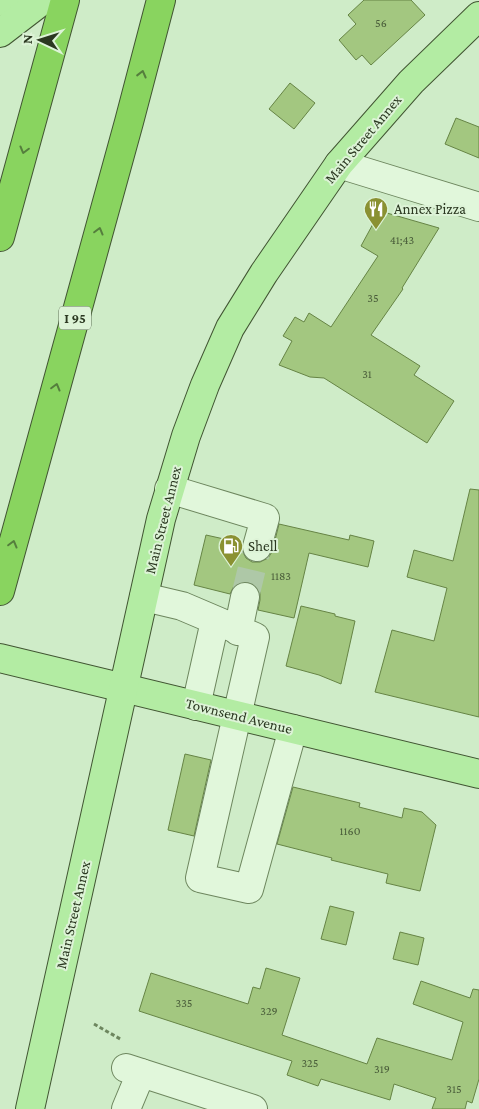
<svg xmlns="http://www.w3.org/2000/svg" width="479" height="1109" font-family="'Crimson Pro',serif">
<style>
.building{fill:#a3c780;stroke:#668445}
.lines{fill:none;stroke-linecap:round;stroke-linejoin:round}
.minor-tunnel{stroke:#aec8a7;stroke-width:28;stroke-dasharray:28 14;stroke-linecap:butt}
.minor-casing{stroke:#6d865e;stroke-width:30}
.major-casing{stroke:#415532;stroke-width:30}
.highway-casing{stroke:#415532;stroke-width:30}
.path{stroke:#6d865e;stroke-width:3;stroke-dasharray:4 2.5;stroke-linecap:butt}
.minor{stroke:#e1f7db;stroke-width:28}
.major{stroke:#b3eca3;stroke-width:28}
.highway{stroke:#89d45f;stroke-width:28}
.oneway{stroke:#557e3d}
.labels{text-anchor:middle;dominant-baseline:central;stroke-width:4;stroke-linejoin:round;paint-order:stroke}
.number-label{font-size:12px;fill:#495c39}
.shield{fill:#ddf3d7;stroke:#607058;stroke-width:1}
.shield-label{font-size:14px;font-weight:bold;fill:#2b3821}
.street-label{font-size:15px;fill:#2b3821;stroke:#ddf3d7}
.poi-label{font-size:15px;fill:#2b3821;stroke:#ddf3d7;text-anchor:start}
</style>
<rect width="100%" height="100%" fill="#cfecc8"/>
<g class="building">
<polygon points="364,0 411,0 425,15 371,65 362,55 356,60 339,40 356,24 348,15"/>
<polygon points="290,83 315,103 294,129 269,109"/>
<polygon points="456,118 479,127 479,158 445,144"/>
<polygon points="380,211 439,228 402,288 403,289 371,335 420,366 414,375 454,401 427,443 324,378 310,377 279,365 292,341 283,336 295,317 304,322 309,313 331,327 378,256 361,246"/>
<polygon points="470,489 479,490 479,717 375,692 392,630 434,641 447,588 407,577 414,550 453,561"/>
<polygon points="279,524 349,540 350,535 374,541 368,567 309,553 294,618 258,610 260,600 260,592 256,586 249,582 240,582 234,586 230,594 194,585 206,535 242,543 242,550 246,558 252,562 260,562 268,558 272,552"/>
<polygon points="301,606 335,614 335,616 355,621 341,684 319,675 286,666"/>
<polygon points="185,754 211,760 194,836 168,830"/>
<polygon points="293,787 360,803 359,807 402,818 404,808 422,812 436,825 420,891 386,883 388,874 331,860 332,858 277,844"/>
<polygon points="330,906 354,912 346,945 321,939"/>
<polygon points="400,932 424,938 418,965 393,959"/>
<polygon points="266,968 300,978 282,1035 367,1064 377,1038 452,1060 463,1022 413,1004 421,981 470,998 473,989 479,990 479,1079 472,1103 467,1101 465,1109 432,1109 436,1098 394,1084 390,1100 321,1079 318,1086 287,1075 292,1061 139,1011 151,973 248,1004 253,987 260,989"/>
</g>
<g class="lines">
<polyline class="minor-tunnel" points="245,597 257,547"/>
<g class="minor-casing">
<g id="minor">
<polyline points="339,164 479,207"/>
<polyline points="169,489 265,518 257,547"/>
<polyline points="144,597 182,606 255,637 200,878 249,889 293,729"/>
<polyline points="238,631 245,597"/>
<polyline points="196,706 215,621"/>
<polyline points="126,1068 253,1109"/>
<polyline points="126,1109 141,1073"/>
</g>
</g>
<g class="major-casing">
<g id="major">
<polyline points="0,1 18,0"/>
<polyline points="0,33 43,0"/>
<polyline points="0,658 479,774"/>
<polyline points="30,1109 161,519 186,436 205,385 230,328 264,273 339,164 411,82 479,16"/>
</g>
</g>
<g class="highway-casing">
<g id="highway">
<polyline points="0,237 65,0"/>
<polyline points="0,591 129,122 161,0"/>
</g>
</g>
<polyline class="path" points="94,1024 122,1040"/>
<use href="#minor" class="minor"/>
<use href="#major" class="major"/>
<use href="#highway" class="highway"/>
</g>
<defs><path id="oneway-chevron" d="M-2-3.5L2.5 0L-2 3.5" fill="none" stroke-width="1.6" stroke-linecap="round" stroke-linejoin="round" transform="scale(1.25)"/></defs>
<g class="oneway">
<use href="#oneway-chevron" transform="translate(142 74) rotate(-76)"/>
<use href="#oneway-chevron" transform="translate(24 150) rotate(105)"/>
<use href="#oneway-chevron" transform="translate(99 231) rotate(-75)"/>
<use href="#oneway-chevron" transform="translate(56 387) rotate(-75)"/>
<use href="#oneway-chevron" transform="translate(13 544) rotate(-75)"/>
</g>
<defs>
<g id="restaurant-pin" transform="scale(1.25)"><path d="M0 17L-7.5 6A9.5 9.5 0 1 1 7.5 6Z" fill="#8a9132" stroke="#ddf3d7"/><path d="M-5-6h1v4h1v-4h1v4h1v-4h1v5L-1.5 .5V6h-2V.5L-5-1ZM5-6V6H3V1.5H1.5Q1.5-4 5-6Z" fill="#fff"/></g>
<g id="fuel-pin" transform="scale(1.25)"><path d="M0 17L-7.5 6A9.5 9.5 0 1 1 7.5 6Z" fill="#8a9132" stroke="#ddf3d7"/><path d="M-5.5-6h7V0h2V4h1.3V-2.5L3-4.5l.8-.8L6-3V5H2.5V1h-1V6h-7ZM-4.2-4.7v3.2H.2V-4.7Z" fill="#fff"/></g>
</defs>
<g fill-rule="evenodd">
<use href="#restaurant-pin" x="376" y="209"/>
<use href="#fuel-pin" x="231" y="546"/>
</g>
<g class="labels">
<g class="number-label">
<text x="381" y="23">56</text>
<text x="402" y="240">41;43</text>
<text x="373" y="298">35</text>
<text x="367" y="374">31</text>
<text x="281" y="576">1183</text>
<text x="350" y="831">1160</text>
<text x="184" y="1003">335</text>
<text x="269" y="1011">329</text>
<text x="310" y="1063">325</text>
<text x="382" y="1069">319</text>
<text x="454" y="1089">315</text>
</g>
<rect class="shield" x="59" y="306.5" width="32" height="23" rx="4"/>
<g class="shield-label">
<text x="75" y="318">I 95</text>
</g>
<g class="street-label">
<text transform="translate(363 139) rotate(-50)">Main Street Annex</text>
<text transform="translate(163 520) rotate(-76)">Main Street Annex</text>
<text transform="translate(239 716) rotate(14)">Townsend Avenue</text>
<text transform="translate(73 915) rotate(-77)">Main Street Annex</text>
</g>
<g class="poi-label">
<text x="394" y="209">Annex Pizza</text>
<text x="248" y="546">Shell</text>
</g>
</g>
<g transform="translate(40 40) rotate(274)" stroke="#ddf3d7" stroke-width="4" paint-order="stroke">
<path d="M0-4L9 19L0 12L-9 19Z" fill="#2b3821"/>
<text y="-8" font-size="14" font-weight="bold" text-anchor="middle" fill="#2b3821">N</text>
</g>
</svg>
